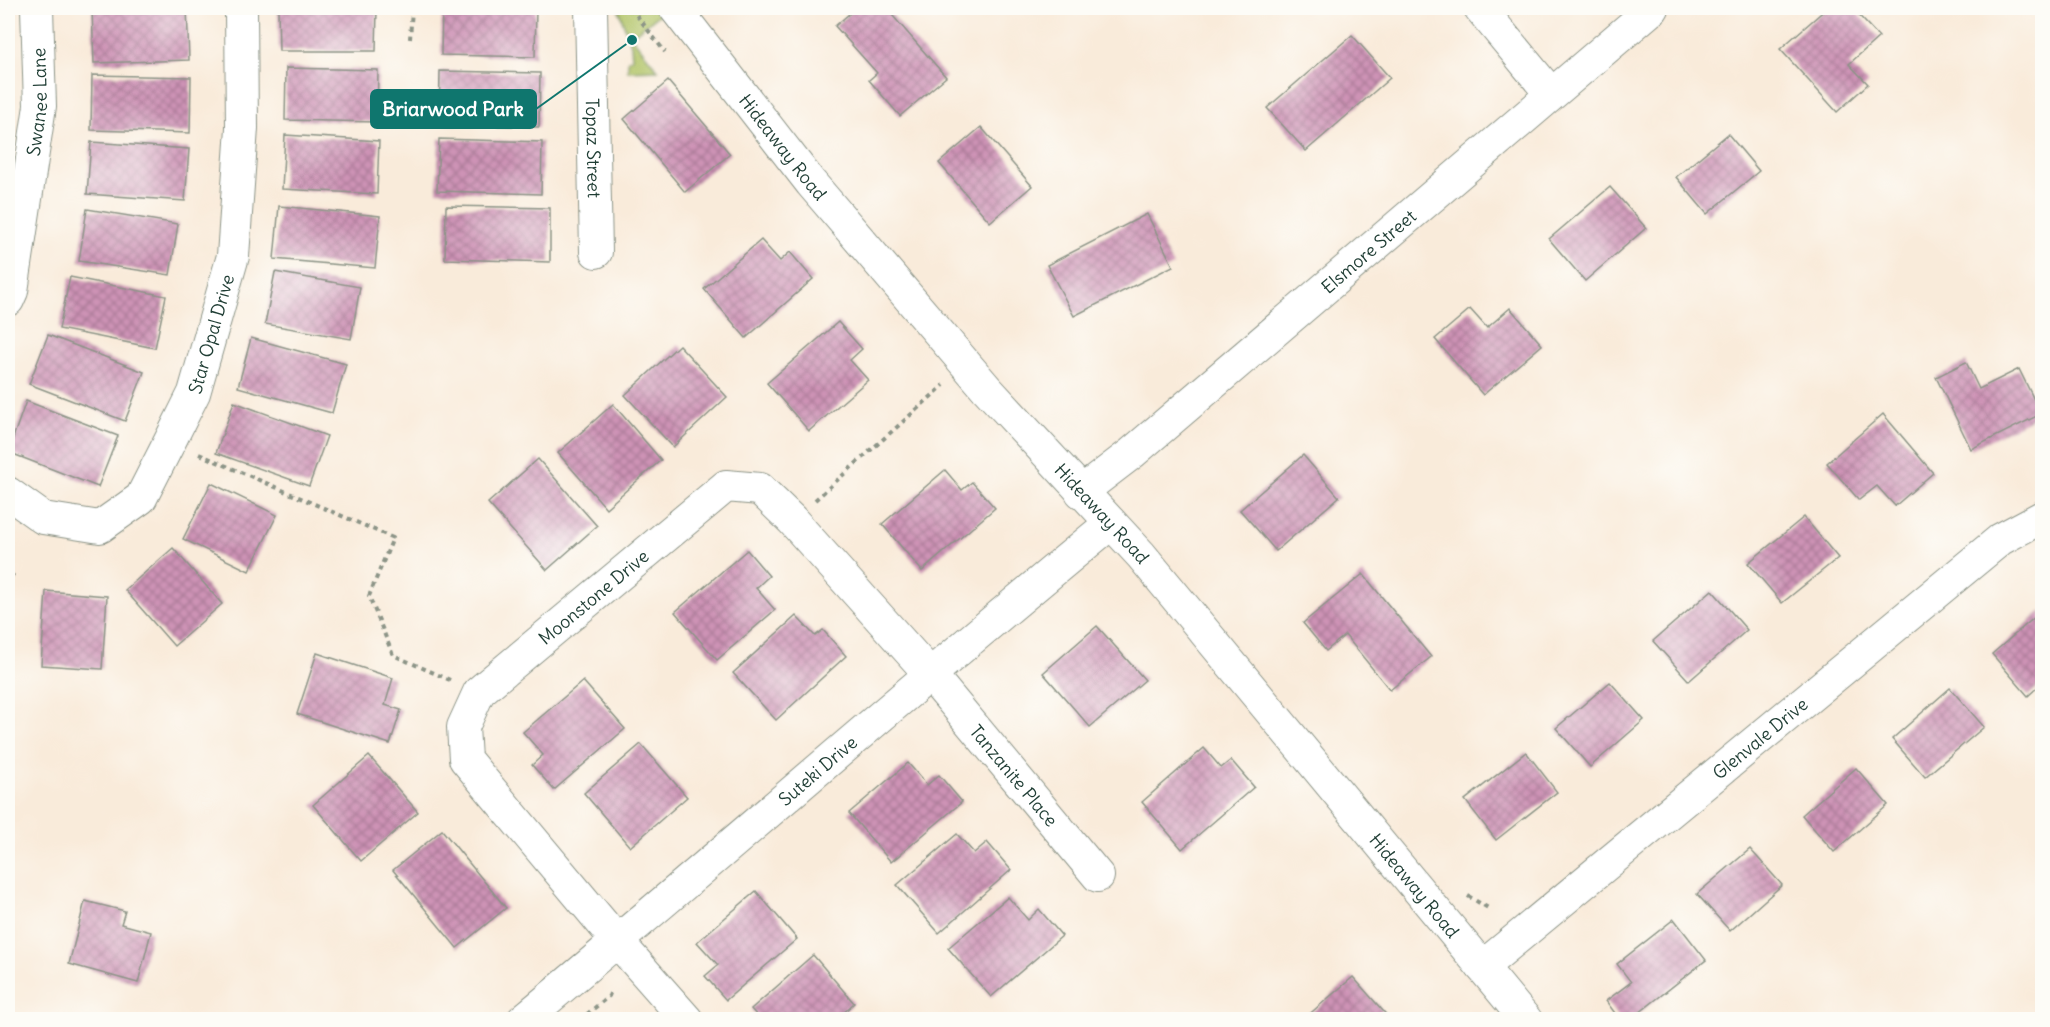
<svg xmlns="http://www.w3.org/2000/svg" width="2050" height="1027" font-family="Delius,sans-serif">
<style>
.green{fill:#b2c569;stroke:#68814e;stroke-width:1.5}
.building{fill:url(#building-cross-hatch)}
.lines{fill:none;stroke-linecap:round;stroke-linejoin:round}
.street-casing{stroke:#8c9487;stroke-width:34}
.path{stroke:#8c9487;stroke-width:4;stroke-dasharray:4.5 4.5;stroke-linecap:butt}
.street{stroke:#fff;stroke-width:32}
.labels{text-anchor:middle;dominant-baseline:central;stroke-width:4.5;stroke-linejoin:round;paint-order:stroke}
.street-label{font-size:18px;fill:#1f3d34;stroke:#fdfcf7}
.leader{fill:none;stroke:#0f766e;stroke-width:2}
.callout-dot{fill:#0f766e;stroke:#fdfcf7;stroke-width:2}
.callout{fill:#0f766e;stroke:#0f766e;stroke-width:2}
.callout-label{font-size:20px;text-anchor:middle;font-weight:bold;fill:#fff}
</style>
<defs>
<pattern id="building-cross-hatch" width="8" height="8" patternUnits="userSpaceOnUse" patternTransform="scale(1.5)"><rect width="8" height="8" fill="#ce93b6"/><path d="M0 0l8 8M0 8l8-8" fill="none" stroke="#a77995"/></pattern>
</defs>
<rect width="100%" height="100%" fill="#fdfcf7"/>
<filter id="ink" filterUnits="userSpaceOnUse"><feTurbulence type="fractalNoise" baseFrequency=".0167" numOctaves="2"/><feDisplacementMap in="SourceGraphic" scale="12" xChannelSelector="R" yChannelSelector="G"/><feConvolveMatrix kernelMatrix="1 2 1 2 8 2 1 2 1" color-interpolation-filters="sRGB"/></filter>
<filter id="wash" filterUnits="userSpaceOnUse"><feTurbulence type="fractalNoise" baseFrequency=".008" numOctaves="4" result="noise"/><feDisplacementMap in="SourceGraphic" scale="24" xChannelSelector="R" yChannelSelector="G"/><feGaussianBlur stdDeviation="1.35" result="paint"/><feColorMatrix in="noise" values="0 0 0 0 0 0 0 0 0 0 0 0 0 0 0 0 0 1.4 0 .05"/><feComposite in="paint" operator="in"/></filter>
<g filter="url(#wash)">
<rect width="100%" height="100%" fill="#f9ebda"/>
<polygon class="green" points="618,8 666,9 631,36 658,70 628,71 628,60 632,58 631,45"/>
<g id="blocks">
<g class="building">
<polygon points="187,8 189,60 94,63 92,10"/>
<polygon points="278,8 377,8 376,51 279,51"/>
<polygon points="442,8 536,8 535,57 441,55"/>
<polygon points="856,8 886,8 946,77 900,116 869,80 877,73 835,26"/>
<polygon points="1827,8 1852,8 1879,37 1849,64 1868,84 1837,112 1780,49"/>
<polygon points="1352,35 1390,78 1306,151 1267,108"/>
<polygon points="286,68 378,70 377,122 285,120"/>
<polygon points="440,71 540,73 539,127 439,124"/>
<polygon points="92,75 191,77 190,133 91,130"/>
<polygon points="668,81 730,154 685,192 624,119"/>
<polygon points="981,127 1032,186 990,222 939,163"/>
<polygon points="1728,134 1759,171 1707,214 1676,177"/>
<polygon points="285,135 379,141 377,194 282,189"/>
<polygon points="439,139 542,142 541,194 437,191"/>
<polygon points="91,142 189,149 185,201 87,194"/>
<polygon points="1610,187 1646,228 1585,281 1549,239"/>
<polygon points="279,206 380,216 375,268 274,259"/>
<polygon points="446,206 550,208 550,262 445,259"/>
<polygon points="87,209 178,224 170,275 79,261"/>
<polygon points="1147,214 1173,266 1074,316 1047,265"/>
<polygon points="761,240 780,261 790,252 813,279 746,338 704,289"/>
<polygon points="275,272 360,287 351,339 265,324"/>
<polygon points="70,277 166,296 155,348 59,329"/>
<polygon points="1510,308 1542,345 1483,395 1435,339 1470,309 1487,328"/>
<polygon points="838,322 862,349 850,360 868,380 809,431 767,383"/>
<polygon points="48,335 144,372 125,421 29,384"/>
<polygon points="251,338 346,364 332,413 238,387"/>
<polygon points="679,345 727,397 673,447 625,395"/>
<polygon points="1966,362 1979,389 2019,369 2041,414 1971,449 1936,377"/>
<polygon points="26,401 118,436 98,487 8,452"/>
<polygon points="234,402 327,436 309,486 216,453"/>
<polygon points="613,404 661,460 606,508 558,453"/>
<polygon points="1883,414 1933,473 1895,506 1877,486 1859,500 1827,463"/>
<polygon points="1303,455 1339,497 1276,551 1240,510"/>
<polygon points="538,459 597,526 547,570 488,503"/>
<polygon points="945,470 962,490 972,482 995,508 922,571 882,524"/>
<polygon points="211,483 277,515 249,571 183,539"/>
<polygon points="1804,517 1838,558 1782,603 1748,563"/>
<polygon points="173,548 222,604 174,646 125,590"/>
<polygon points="747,550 769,576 756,588 775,610 717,660 675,612"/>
<polygon points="8,570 14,575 8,582"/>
<polygon points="1363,574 1431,657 1390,690 1345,635 1326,651 1303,623"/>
<polygon points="1712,590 1747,630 1689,681 1653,641"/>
<polygon points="46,591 107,596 102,669 41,665"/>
<polygon points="2042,611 2042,683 2028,696 1992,654"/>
<polygon points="796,616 815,636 823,630 846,656 776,720 733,673"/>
<polygon points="1097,626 1145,680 1090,727 1043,673"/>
<polygon points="317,653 393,678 385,705 401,710 390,744 297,714"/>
<polygon points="583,681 625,729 554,790 532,765 543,755 523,732"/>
<polygon points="1610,682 1644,720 1590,767 1556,728"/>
<polygon points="1950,688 1984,727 1925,777 1892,739"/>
<polygon points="641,744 687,797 630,847 584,793"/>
<polygon points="1204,748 1221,768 1231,760 1254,787 1182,849 1142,802"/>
<polygon points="1526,752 1557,792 1496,840 1465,800"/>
<polygon points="369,756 418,812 361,861 313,805"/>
<polygon points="908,763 927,785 939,775 962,802 891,862 849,813"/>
<polygon points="1856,768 1888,805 1834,852 1802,815"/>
<polygon points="442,830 506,908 457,948 393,870"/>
<polygon points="957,834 974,853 987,842 1011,870 939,933 897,885"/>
<polygon points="1750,849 1782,885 1730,931 1697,894"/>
<polygon points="756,891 797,939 726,1000 705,976 718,965 697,942"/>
<polygon points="1008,897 1028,920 1039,909 1062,936 991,997 948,948"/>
<polygon points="85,901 125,911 121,924 151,932 138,983 69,964"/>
<polygon points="1674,919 1706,960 1630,1020 1620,1020 1606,1001 1631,982 1617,964"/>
<polygon points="813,955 854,1003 836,1020 761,1020 751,1009"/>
<polygon points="1353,977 1391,1020 1309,1020 1306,1017"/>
</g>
</g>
</g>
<g filter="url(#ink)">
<use href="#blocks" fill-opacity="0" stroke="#8c9487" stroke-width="1.5"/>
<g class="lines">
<g class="street-casing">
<g id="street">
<path id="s1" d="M591 8 596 252"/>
<path id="s2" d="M675 8 811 183 987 389 1141 555 1526 1020"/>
<polyline points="1480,8 1551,94"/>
<path id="s3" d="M8 300 12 291 40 106 37 8"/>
<path id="s4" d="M1081 492 1132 453 1653 8"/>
<path id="s5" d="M8 493 43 518 100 527 141 498 169 443 194 393 233 256 242 128 241 8"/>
<path id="s6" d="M1482 967 2001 539 2042 517"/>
<path id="s7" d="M523 1020C721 856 912 686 1111 523"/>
<path id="s8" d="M687 1020 618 942 465 759 463 727 479 692 726 486 760 489 792 520 929 673 1098 876"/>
</g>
</g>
<g class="path">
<polyline points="631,8 665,52"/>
<polyline points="410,39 412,8"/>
<polyline points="199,454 393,538 369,596 393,655 450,680"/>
<polyline points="815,500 944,385"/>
<polyline points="1468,896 1488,908"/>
<polyline points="580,1020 609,996 611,991"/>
</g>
<use href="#street" class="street"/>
</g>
</g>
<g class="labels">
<g class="street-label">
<text stroke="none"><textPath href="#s3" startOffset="201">Swanee Lane</textPath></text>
<text stroke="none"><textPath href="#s2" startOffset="176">Hideaway Road</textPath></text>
<text stroke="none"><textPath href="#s1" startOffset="140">Topaz Street</textPath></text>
<text stroke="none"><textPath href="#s4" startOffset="375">Elsmore Street</textPath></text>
<text stroke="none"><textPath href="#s5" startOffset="330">Star Opal Drive</textPath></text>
<text stroke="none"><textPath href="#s2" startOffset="662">Hideaway Road</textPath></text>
<text stroke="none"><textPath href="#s8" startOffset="562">Moonstone Drive</textPath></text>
<text stroke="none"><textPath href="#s6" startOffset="360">Glenvale Drive</textPath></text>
<text stroke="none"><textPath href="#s7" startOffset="386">Suteki Drive</textPath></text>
<text stroke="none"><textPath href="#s8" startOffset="1152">Tanzanite Place</textPath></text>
<text stroke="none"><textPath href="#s2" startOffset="1148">Hideaway Road</textPath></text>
</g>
</g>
<path class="leader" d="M632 40L536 109"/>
<circle class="callout-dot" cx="632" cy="40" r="6"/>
<rect class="callout" x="371" y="90" width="165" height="38" rx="6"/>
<g class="callout-label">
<text x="453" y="116">Briarwood Park</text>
</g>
<rect width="2050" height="1027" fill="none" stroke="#fdfcf7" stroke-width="30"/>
</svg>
